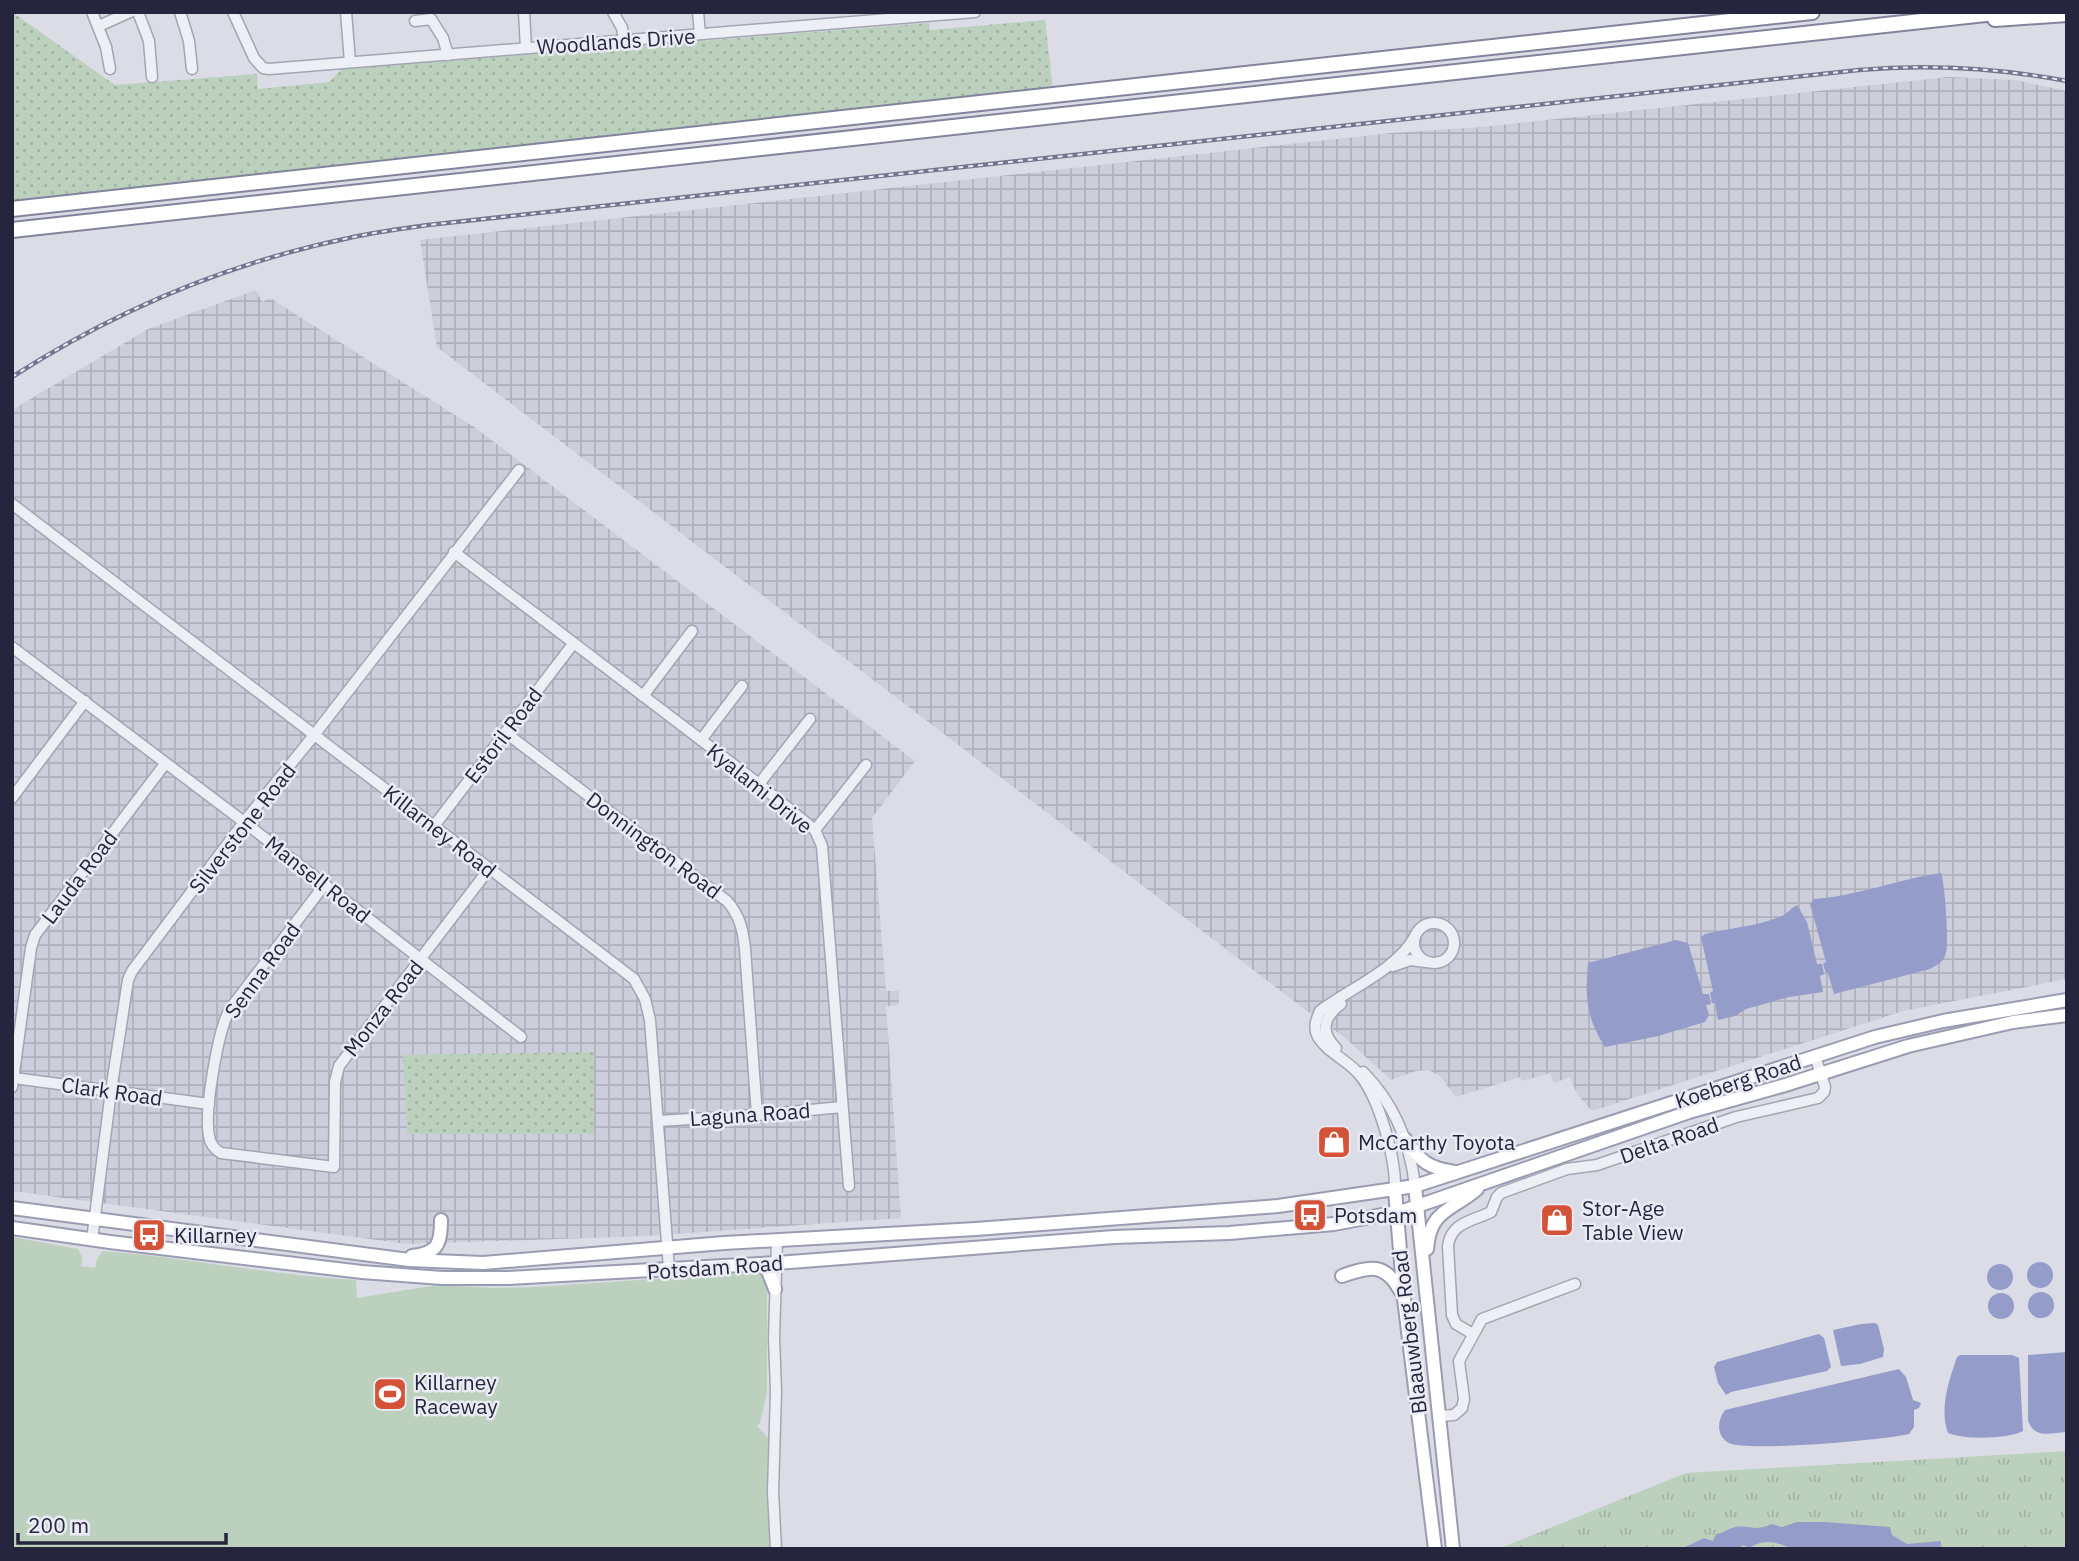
<svg xmlns="http://www.w3.org/2000/svg" width="2079" height="1561" font-family="'IBM Plex Sans',sans-serif">
<style>
.industrial{fill:url(#industrial-grid)}
.grass{fill:url(#grass-dots)}
.park{fill:url(#park-tufts)}
.pitch{fill:#bcd1bd}
.water{fill:#949cc9}
.lines{fill:none;stroke-linecap:round;stroke-linejoin:round}
.minor-casing{stroke:#a4a5b3;stroke-width:13}
.major-casing{stroke:#9a9cb2;stroke-width:16}
.highway-casing{stroke:#82849d;stroke-width:18}
.minor{stroke:#eeeef5;stroke-width:10}
.major{stroke:#fff;stroke-width:12}
.highway{stroke:#fff;stroke-width:14}
.rail-casing{stroke:#747690;stroke-width:4.5}
.rail{stroke:#eaebf4;stroke-width:2;stroke-dasharray:5;stroke-linecap:butt}
.labels{text-anchor:middle;dominant-baseline:central;stroke-width:5;stroke-linejoin:round;paint-order:stroke}
.street-label{font-size:21px;fill:#25263d;stroke:#eaebf4}
.poi-label{font-size:21px;fill:#25263d;stroke:#eaebf4;text-anchor:start}
</style>
<defs>
<pattern id="industrial-grid" width="8" height="8" patternUnits="userSpaceOnUse" patternTransform="scale(1.75)"><rect width="8" height="8" fill="#cdcedb"/><path d="M0 4h8M4 0v8" fill="none" stroke="#b0b1bd"/></pattern>
<pattern id="grass-dots" width="8" height="8" patternUnits="userSpaceOnUse" patternTransform="scale(1.75)"><rect width="8" height="8" fill="#bcd1bd"/><path d="M2 2h.1M6 6h.1" fill="none" stroke="#a1b3a3" stroke-width="1.8" stroke-linecap="round"/></pattern>
<pattern id="park-tufts" width="24" height="20" patternUnits="userSpaceOnUse" patternTransform="scale(1.75)"><rect width="24" height="20" fill="#bcd1bd"/><path d="M3 7l-1-3M5 7V3M7 7l1-3M15 17l-1-3M17 17v-4M19 17l1-3" fill="none" stroke="#a1b3a3"/></pattern>
</defs>
<rect width="100%" height="100%" fill="#dbdce6"/>
<g class="industrial">
<polygon points="1948,77 2015,80 2067,91 2067,979 1903,1011 1595,1110 1591,1110 1577,1094 1570,1077 1554,1083 1550,1073 1522,1081 1520,1077 1456,1097 1440,1076 1429,1070 1416,1071 1391,1080 1344,1037 1303,1008 437,347 420,240 1391,133 1482,127"/>
<polygon points="256,290 262,302 270,298 477,429 915,761 872,818 886,991 899,991 899,1005 886,1006 901,1218 647,1236 407,1244 12,1191 12,410 148,329"/>
</g>
<g class="grass">
<polygon points="12,12 115,85 257,74 258,89 329,82 342,69 929,23 930,30 1045,20 1053,89 12,201"/>
<polygon points="594,1052 594,1134 407,1134 403,1055"/>
</g>
<polygon class="park" points="2067,1451 2067,1549 1498,1549 1686,1473"/>
<path class="pitch" d="M12 1237 78 1249 82 1257 81 1266 95 1268 97 1259 103 1251C188 1258 271 1275 356 1280L357 1298 437 1285 494 1288 535 1287 758 1272 767 1279V1392L760 1423 757 1426 768 1438 767 1489 772 1549H12Z"/>
<g class="water">
<path d="M1941 873C1945 884 1949 943 1946 953 1944 962 1937 965 1930 969L1834 994 1828 973H1826L1823 964 1826 962 1810 904 1814 899C1858 896 1899 879 1941 873Z"/>
<path d="M1797 905 1807 922 1817 964H1822L1824 974 1820 976 1823 992 1789 997 1746 1009 1735 1016 1718 1020 1715 1003H1712L1710 993 1713 991 1701 937 1705 934C1730 928 1760 926 1784 915 1789 912 1791 908 1797 905Z"/>
<path d="M1676 940 1688 943 1703 994H1709L1711 1004 1706 1005 1709 1015 1705 1022 1658 1036 1605 1047C1586 1017 1585 998 1588 963Z"/>
<circle cx="2040" cy="1275" r="13"/>
<circle cx="2000" cy="1277" r="13"/>
<circle cx="2041" cy="1305" r="13"/>
<circle cx="2001" cy="1306" r="13"/>
<polygon points="1875,1323 1878,1325 1884,1349 1883,1357 1860,1364 1841,1366 1833,1330 1861,1324"/>
<polygon points="1819,1334 1824,1338 1831,1367 1827,1371 1731,1392 1726,1395 1718,1383 1714,1367 1717,1362"/>
<path d="M2067 1352V1432C2050 1433 2035 1439 2028 1421V1355Z"/>
<path d="M1960 1355H2012L2019 1358 2023 1431C2009 1439 1963 1440 1948 1433 1939 1409 1949 1380 1957 1357Z"/>
<path d="M1899 1369 1906 1377 1913 1400 1921 1403 1919 1408 1914 1410V1427L1909 1434C1885 1440 1747 1452 1729 1443 1716 1436 1717 1420 1725 1410Z"/>
<path d="M1797 1522H1825L1890 1527 1892 1535 1907 1544 1941 1541 1940 1549H1792C1777 1542 1764 1538 1749 1548L1743 1545 1738 1549H1681L1704 1538 1713 1541 1716 1534C1723 1533 1726 1530 1732 1528 1748 1523 1754 1533 1771 1524L1782 1527Z"/>
</g>
<g class="lines">
<g class="minor-casing">
<g id="minor">
<polyline points="92,12 106,47 110,69"/>
<polyline points="138,12 149,41 152,77"/>
<polyline points="180,12 189,41 192,69"/>
<polyline points="233,12 254,58 263,68 269,69 975,12"/>
<polyline points="346,12 350,62"/>
<polyline points="524,12 526,48"/>
<polyline points="613,12 622,28 624,40"/>
<polyline points="698,12 700,34"/>
<polyline points="415,21 431,19 443,38 448,55"/>
<polyline points="99,26 130,12"/>
<polyline points="12,504 634,979 645,999 650,1020 669,1269"/>
<polyline points="454,552 759,784 815,830 822,846 849,1186"/>
<polyline points="12,647 244,822 521,1037"/>
<polyline points="643,696 692,631"/>
<path d="M506 733 727 901C740 916 743 930 745 949L757 1115"/>
<polyline points="701,740 742,686"/>
<polyline points="759,784 810,719"/>
<polyline points="12,798 85,701"/>
<polyline points="434,826 573,644"/>
<polyline points="815,830 866,765"/>
<path d="M325 884 230 1009C218 1030 204 1111 209 1136 210 1144 214 1149 221 1153L334 1167 335 1082 339 1066 489 869"/>
<circle cx="1434" cy="943" r="20"/>
<polyline points="1393,966 1410,960 1426,962"/>
<path d="M1336 1048C1320 1032 1323 1017 1341 1004"/>
<path d="M1363 1072C1394 1103 1410 1143 1415 1186"/>
<polyline points="14,1078 209,1104"/>
<polyline points="12,1087 31,948 35,935 165,764"/>
<polyline points="658,1121 757,1115 842,1107"/>
<path d="M1395 1190C1396 1159 1379 1096 1358 1073 1347 1060 1327 1052 1318 1037 1313 1028 1316 1020 1320 1011 1349 989 1398 969 1415 936"/>
<polyline points="92,1240 111,1091 128,980 132,971 244,822 315,734 519,470"/>
<path d="M1473 1334 1456 1324 1452 1315 1448 1246C1451 1222 1473 1221 1491 1212L1497 1197 1501 1193 1567 1169 1597 1165 1736 1117 1818 1098 1824 1092 1825 1087 1815 1056"/>
<polyline points="1439,1416 1454,1415 1462,1408 1464,1399 1459,1361 1482,1319 1575,1284"/>
<polyline points="776,1549 773,1492 776,1391 774,1338 777,1240"/>
</g>
</g>
<g class="major-casing">
<g id="major">
<path d="M1405 1139C1421 1162 1428 1168 1455 1172"/>
<polyline points="1415,1186 1453,1549"/>
<polyline points="1395,1190 1404,1299 1435,1549"/>
<polyline points="12,1208 409,1260 483,1263 724,1243 976,1229 1278,1206 1415,1186 1875,1037 1943,1021 2067,1000"/>
<polyline points="12,1228 110,1242 362,1272 442,1278 508,1278 777,1263 1114,1237 1229,1233 1334,1224 1403,1211 1689,1112 1782,1086 1908,1046 2013,1022 2067,1015"/>
<path d="M1427 1249C1430 1209 1452 1211 1477 1189"/>
<path d="M412 1256C438 1253 441 1244 441 1220"/>
<polyline points="760,1264 768,1271 775,1289"/>
<path d="M1342 1276C1370 1266 1385 1262 1401 1292"/>
</g>
</g>
<g class="highway-casing">
<g id="highway">
<polyline points="1995,19 2067,14"/>
<polyline points="12,209 1812,12"/>
<polyline points="12,230 2004,12"/>
</g>
</g>
<use href="#minor" class="minor"/>
<use href="#major" class="major"/>
<use href="#highway" class="highway"/>
<g class="rail-casing">
<path id="rail" d="M12 377C116 310 228 263 349 238 375 232 402 229 428 225L1859 70C1930 64 1997 68 2067 81"/>
</g>
<use href="#rail" class="rail"/>
</g>
<defs>
<g id="shop-square" transform="scale(1.75)"><rect x="-9" y="-9" width="18" height="18" rx="4" fill="#d35238" stroke="#eaebf4"/><path d="M-5-2.5h2.3a2.7 3.5 0 0 1 5.4 0H5L5.5 6h-11ZM-1.5-2.5h3a1.5 2.3 0 0 0-3 0Z" fill="#fff"/></g>
<g id="bus-square" transform="scale(1.75)"><rect x="-9" y="-9" width="18" height="18" rx="4" fill="#d35238" stroke="#eaebf4"/><path d="M-5-6H5V4H4V6H2V4H-2V6H-4V4H-5ZM-3.5-4V0h7V-4ZM-3.5 1.2v1.5H-2V1.2ZM2 1.2v1.5H3.5V1.2Z" fill="#fff"/></g>
<g id="stadium-square" transform="scale(1.75)"><rect x="-9" y="-9" width="18" height="18" rx="4" fill="#d35238" stroke="#eaebf4"/><path d="M0-5a6.5 5 0 1 0 0 10a6.5 5 0 1 0 0-10ZM-3.5-1.8h7v3.6h-7Z" fill="#fff"/></g>
</defs>
<g fill-rule="evenodd">
<use href="#shop-square" x="1334" y="1142"/>
<use href="#bus-square" x="1310" y="1215"/>
<use href="#shop-square" x="1557" y="1220"/>
<use href="#bus-square" x="149" y="1235"/>
<use href="#stadium-square" x="390" y="1394"/>
</g>
<g class="labels">
<g class="street-label">
<text transform="translate(616 41) rotate(-4)">Woodlands Drive</text>
<text transform="translate(503 735) rotate(-53)">Estoril Road</text>
<text transform="translate(760 788) rotate(39)">Kyalami Drive</text>
<text transform="translate(242 828) rotate(-52)">Silverstone Road</text>
<text transform="translate(440 831) rotate(38)">Killarney Road</text>
<text transform="translate(654 845) rotate(37)">Donnington Road</text>
<text transform="translate(79 877) rotate(-53)">Lauda Road</text>
<text transform="translate(318 879) rotate(38)">Mansell Road</text>
<text transform="translate(262 970) rotate(-54)">Senna Road</text>
<text transform="translate(383 1008) rotate(-52)">Monza Road</text>
<text transform="translate(1738 1081) rotate(-18)">Koeberg Road</text>
<text transform="translate(112 1091) rotate(8)">Clark Road</text>
<text transform="translate(750 1114) rotate(-4)">Laguna Road</text>
<text transform="translate(1669 1140) rotate(-19)">Delta Road</text>
<text transform="translate(715 1267) rotate(-4)">Potsdam Road</text>
<text transform="translate(1409 1332) rotate(-97)">Blaauwberg Road</text>
</g>
<g class="poi-label">
<text x="1358" y="1142">McCarthy Toyota</text>
<text x="1582" y="1208">Stor-Age<tspan x="1582" dy="24">Table View</tspan></text>
<text x="1334" y="1215">Potsdam</text>
<text x="174" y="1235">Killarney</text>
<text x="414" y="1382">Killarney<tspan x="414" dy="24">Raceway</tspan></text>
</g>
</g>
<rect width="2079" height="1561" fill="none" stroke="#25263d" stroke-width="28"/>
<path d="M18 1533v10h208v-10" fill="none" stroke="#25263d" stroke-width="3.5"/>
<text x="28" y="1533" font-size="21" fill="#25263d" stroke="#eaebf4" stroke-width="5" paint-order="stroke">200 m</text>
</svg>
